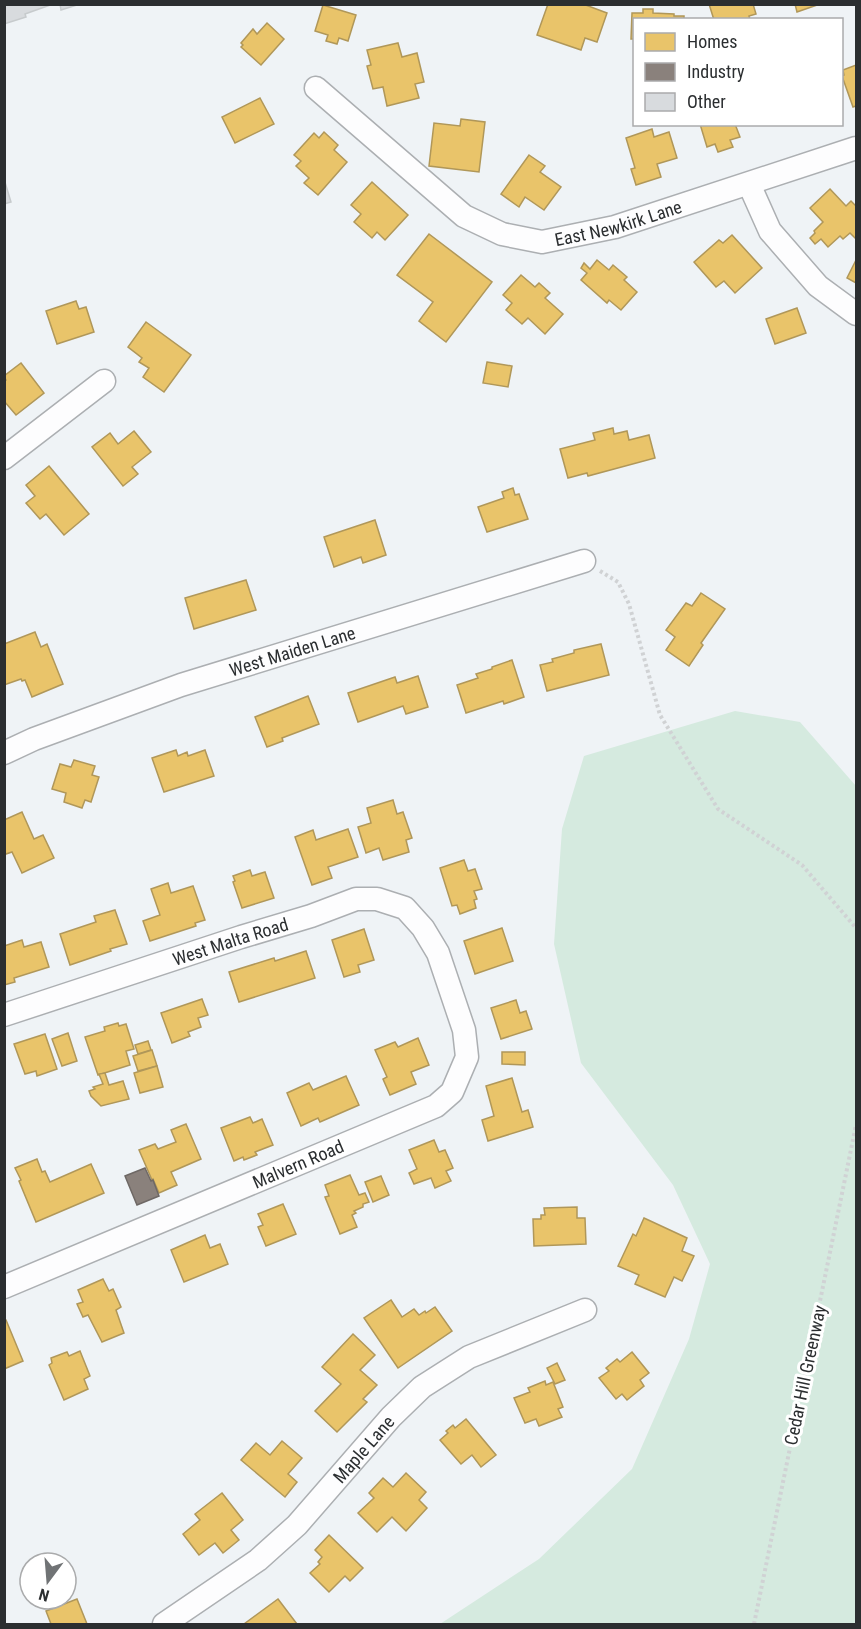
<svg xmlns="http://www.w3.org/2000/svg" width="861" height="1629" font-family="'Roboto Condensed',sans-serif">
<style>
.green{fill:#d5eadf}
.homes{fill:#e9c46a;stroke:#b09759;stroke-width:1.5}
.industry{fill:#8a817c;stroke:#6e6865;stroke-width:1.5}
.building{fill:#d8dbde;stroke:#c7cbcd;stroke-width:1.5}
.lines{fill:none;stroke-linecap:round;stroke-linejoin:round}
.minor-casing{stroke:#acafb2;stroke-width:25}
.path{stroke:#d0d2d4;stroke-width:4;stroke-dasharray:3 3;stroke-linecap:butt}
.minor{stroke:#fdfdfe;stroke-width:22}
.labels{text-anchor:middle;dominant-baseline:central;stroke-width:6;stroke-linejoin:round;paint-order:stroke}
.street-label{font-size:18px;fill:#2b2e30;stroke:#fff}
</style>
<rect width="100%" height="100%" fill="#eff3f6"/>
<polygon class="green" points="735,711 800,722 856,786 856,1624 440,1624 539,1559 632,1469 689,1339 710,1264 673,1185 581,1063 554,944 562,829 584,756"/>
<g class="homes">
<polygon points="548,4 583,4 607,13 597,42 585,38 581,50 537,35"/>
<polygon points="709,4 753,4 756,14 749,16 750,20 714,20"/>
<polygon points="795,4 820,4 797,12"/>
<polygon points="323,5 356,15 348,41 339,38 337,44 326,41 328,35 315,31"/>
<polygon points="643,9 653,9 653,13 674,14 674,16 684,16 684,20 634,20 634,39 631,39 632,13 643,13"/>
<polygon points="267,23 284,39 261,65 241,47 243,45 241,43 253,29 257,34"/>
<polygon points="398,43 402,57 417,53 424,82 415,84 419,98 387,106 383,87 373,89 367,66 371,65 367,50"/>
<polygon points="856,65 856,106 853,107 842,76 844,75 843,70"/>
<polygon points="260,98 274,124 235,143 222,117"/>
<polygon points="461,119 485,122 479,172 429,166 434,123 460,126"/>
<polygon points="700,124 735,124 740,137 730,140 733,147 718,152 715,144 707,147"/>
<polygon points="652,129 654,137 669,132 677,158 657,164 661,177 636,185 631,169 635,168 626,138"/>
<polygon points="324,132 338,145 334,150 347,162 318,195 304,183 309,178 296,166 301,161 294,155 314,133 319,138"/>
<polygon points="529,155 545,166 540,172 561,187 544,210 525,197 519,207 501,194"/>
<polygon points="372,182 408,215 385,240 377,232 372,238 354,222 361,214 351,205"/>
<polygon points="830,189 846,206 851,201 856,206 856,239 850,233 843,239 840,236 828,247 821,239 815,244 810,238 815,233 814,231 823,222 810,208"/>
<polygon points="429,234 492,282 446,342 419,321 433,302 397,275"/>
<polygon points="732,235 762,268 735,293 724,281 716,287 694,262 719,240 723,243"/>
<polygon points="597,260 609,270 613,265 627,277 624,280 637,292 621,310 609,300 607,303 581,280 587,273 581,268 584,263 590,269"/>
<polygon points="856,260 856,283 847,278"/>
<polygon points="521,275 535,287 539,283 550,293 545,298 563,314 545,334 528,318 522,324 506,310 512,303 503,295"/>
<polygon points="76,301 79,309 86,307 94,332 57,344 46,311"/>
<polygon points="797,308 806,333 775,344 766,319"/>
<polygon points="146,322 191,355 164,392 143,377 149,368 139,362 142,358 128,347"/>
<polygon points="487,362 512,366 508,387 483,383"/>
<polygon points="21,363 44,393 16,415 4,401 4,382 6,380 4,376"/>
<polygon points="613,428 614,434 627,431 629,440 649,435 655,458 588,476 587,473 568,478 560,449 595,440 593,433"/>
<polygon points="134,431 151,452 132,467 138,474 123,486 92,447 110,433 118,444"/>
<polygon points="49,466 89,514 64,535 46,514 40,519 26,503 35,496 26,485"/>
<polygon points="513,488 515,495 519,494 528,519 487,532 478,507 504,498 502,492"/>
<polygon points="375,520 386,555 363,563 361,557 334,567 324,537"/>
<polygon points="246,580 256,610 194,629 185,598"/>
<polygon points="701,593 725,609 701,643 703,645 689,666 666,650 675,637 666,630 686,603 692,606"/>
<polygon points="35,632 41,647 47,644 63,684 32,697 25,680 22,681 21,679 4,685 4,644"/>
<polygon points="601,644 609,675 547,691 540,665 553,662 552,659 574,653 574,650"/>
<polygon points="512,660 524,697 504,704 503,701 466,713 457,685 478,678 476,674 492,669 492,667"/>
<polygon points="418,676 428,707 406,714 403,706 358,722 348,693 395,677 397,683"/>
<polygon points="308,696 319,724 282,738 283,741 267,747 255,717"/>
<polygon points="176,750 178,756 187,752 188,756 205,750 214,776 164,792 152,758"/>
<polygon points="74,760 95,766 92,775 99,777 91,802 85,800 82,808 64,802 66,793 52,789 60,764 71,767"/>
<polygon points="393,800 397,814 403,812 412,838 406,840 409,852 383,860 379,848 366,853 358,827 371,823 367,808"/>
<polygon points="22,812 34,839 43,835 54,858 22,873 12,852 6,854 4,850 4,820"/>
<polygon points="348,829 358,857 328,867 332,878 312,885 295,837 313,830 316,840"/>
<polygon points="464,860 468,871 475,869 482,889 474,891 477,899 474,900 476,908 460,914 457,905 452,906 440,868"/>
<polygon points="250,870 252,876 265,872 274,898 242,908 233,882 235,881 233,876"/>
<polygon points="168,883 171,893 193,886 205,920 195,923 196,926 150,941 143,921 160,915 151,889"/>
<polygon points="115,910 127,944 110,949 111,951 70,965 60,934 96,922 94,916"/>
<polygon points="502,928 513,961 475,974 464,941"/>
<polygon points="364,929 374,960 358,965 360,972 344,977 332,940"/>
<polygon points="22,940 24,947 41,942 49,967 14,978 15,982 4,985 4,946"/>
<polygon points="306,951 315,978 239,1002 229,972 274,958 275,961"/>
<polygon points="202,999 208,1015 198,1018 201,1027 188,1032 190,1036 172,1043 161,1013"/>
<polygon points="516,1000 520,1013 526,1011 532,1029 501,1039 491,1008"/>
<polygon points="118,1023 119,1026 126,1024 134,1049 126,1051 130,1065 98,1075 85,1037 105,1031 104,1027"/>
<polygon points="68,1033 77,1061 62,1066 52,1039"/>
<polygon points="45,1034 57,1069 37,1076 36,1071 25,1074 14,1044"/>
<polygon points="418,1038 429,1065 411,1072 416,1084 390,1095 383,1079 387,1077 375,1050 395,1042 398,1047"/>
<polygon points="148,1041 151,1050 138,1054 135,1045"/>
<polygon points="152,1050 157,1066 138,1071 133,1056"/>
<polygon points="502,1052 525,1052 525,1065 502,1064"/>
<polygon points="157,1066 163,1087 140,1093 134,1073"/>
<polygon points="105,1073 109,1085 123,1081 129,1099 101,1106 91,1096 89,1091 95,1089 93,1087 103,1084 99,1074"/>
<polygon points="346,1076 359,1105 320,1122 318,1118 301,1126 287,1093 309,1083 313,1090"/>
<polygon points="512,1078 522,1112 528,1110 533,1127 488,1141 482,1120 494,1116 486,1086"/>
<polygon points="250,1117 253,1123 262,1119 273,1145 255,1152 257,1155 244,1160 243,1157 234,1161 221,1128"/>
<polygon points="186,1124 201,1159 171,1172 177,1185 159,1193 153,1179 152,1180 139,1150 155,1144 158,1149 176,1142 171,1130"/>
<polygon points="434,1140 439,1152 445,1150 453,1168 446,1171 451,1181 435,1188 431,1178 414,1184 409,1173 417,1169 409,1150"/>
<polygon points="37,1159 42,1172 45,1171 50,1182 91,1164 104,1193 36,1222 19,1181 21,1180 15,1168"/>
<polygon points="350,1175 359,1195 365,1193 369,1202 363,1204 363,1207 354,1211 356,1213 352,1215 357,1227 340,1234 325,1197 329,1196 325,1185"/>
<polygon points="381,1176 389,1195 373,1202 365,1182"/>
<polygon points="283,1204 296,1234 266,1246 258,1227 263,1225 258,1214"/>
<polygon points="577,1207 577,1218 585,1218 586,1244 534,1246 533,1219 541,1219 541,1215 545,1215 544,1208"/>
<polygon points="644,1218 687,1238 682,1251 694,1256 682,1281 674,1277 665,1297 635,1284 639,1275 618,1266 633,1234 636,1236"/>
<polygon points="205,1235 210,1248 220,1244 228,1264 184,1282 171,1250"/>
<polygon points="103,1279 109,1291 113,1289 121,1307 116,1310 124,1333 102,1342 88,1315 83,1317 77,1304 83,1302 78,1290"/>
<polygon points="391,1300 402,1317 414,1309 419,1315 425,1311 426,1313 435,1307 452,1331 398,1368 364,1318"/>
<polygon points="4,1320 6,1320 23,1361 4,1369"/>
<polygon points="353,1334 375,1355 360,1370 377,1385 363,1399 367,1402 337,1432 315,1411 341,1384 322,1367"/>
<polygon points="80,1351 90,1376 84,1379 88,1389 64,1400 49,1365 52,1363 51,1358 67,1352 69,1356"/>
<polygon points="632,1352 649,1373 640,1380 644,1386 627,1400 622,1394 616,1399 599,1378 609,1371 606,1368 617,1359 620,1362"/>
<polygon points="557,1363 565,1380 555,1384 547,1368"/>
<polygon points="545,1381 546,1385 553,1382 563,1407 558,1409 562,1417 539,1426 536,1419 525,1423 514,1398 530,1392 528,1388"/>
<polygon points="466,1419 496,1455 481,1467 472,1455 461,1464 440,1440 448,1433 446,1431 453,1425 455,1428"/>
<polygon points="282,1441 302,1458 288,1474 297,1482 285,1497 241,1460 256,1443 270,1455"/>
<polygon points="406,1473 426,1492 419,1500 427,1508 406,1531 392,1517 377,1532 358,1513 374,1498 369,1493 383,1478 393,1487"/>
<polygon points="222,1493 243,1520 231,1530 239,1540 223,1553 215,1543 199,1555 183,1534 200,1520 195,1514"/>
<polygon points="329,1535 363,1568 350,1581 345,1576 329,1592 310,1573 320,1564 318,1562 322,1557 315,1550"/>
<polygon points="77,1599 87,1624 51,1624 46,1611"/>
<polygon points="278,1599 297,1624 244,1624"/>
</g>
<polygon class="industry" points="145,1168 151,1181 153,1180 159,1196 137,1205 125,1176"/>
<g class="building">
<polygon points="4,4 53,4 25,14 26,17 4,24"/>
<polygon points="60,4 80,4 61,10"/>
<polygon points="4,179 11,202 4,204"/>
</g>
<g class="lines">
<g class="minor-casing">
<g id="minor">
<path id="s1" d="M316 88 464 216 502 234 542 242 615 227 856 148"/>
<polyline points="749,184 770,231 818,286 856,314"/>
<polyline points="4,458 104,381"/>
<path id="s2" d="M4 753 34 739 181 685 584 561"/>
<path id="s3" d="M4 1015 241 937 311 916 356 899H377L405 908 423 928 438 953 464 1030 467 1057 452 1092 436 1106 4 1287"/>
<path id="s4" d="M164 1624 258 1560 297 1525 391 1417 422 1387 469 1357 585 1310"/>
</g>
</g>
<g class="path">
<polyline points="600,571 618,582 629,604 660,715 718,809 802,865 856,928"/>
<polyline points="754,1624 856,1125"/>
</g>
<use href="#minor" class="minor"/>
</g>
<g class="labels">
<g class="street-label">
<text stroke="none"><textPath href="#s1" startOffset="357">East Newkirk Lane</textPath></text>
<text stroke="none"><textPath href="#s2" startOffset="306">West Maiden Lane</textPath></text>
<text stroke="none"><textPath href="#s3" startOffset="238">West Malta Road</textPath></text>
<text transform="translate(298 1164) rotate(-23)">Malvern Road</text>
<text transform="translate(805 1375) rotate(-78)">Cedar Hill Greenway</text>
<text stroke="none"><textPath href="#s4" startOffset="267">Maple Lane</textPath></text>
</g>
</g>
<rect width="861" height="1629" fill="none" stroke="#2b2e30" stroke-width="12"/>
<rect x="633" y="18" width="210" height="108" fill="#ffffff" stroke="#aaabac" stroke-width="1.5"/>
<rect x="645" y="33" width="30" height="18" fill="#e9c46a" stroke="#aaabac" stroke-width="1.5"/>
<text x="687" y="48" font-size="18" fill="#2b2e30">Homes</text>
<rect x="645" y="63" width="30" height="18" fill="#8a817c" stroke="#aaabac" stroke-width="1.5"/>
<text x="687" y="78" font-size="18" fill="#2b2e30">Industry</text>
<rect x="645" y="93" width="30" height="18" fill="#d8dbde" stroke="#aaabac" stroke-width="1.5"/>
<text x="687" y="108" font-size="18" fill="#2b2e30">Other</text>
<g transform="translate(48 1581) rotate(196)"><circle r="28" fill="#ffffff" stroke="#aaabac" stroke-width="1.5"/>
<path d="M0-4.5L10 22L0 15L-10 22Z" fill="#707375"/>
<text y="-9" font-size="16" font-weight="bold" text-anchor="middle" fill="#2b2e30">N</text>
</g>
</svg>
